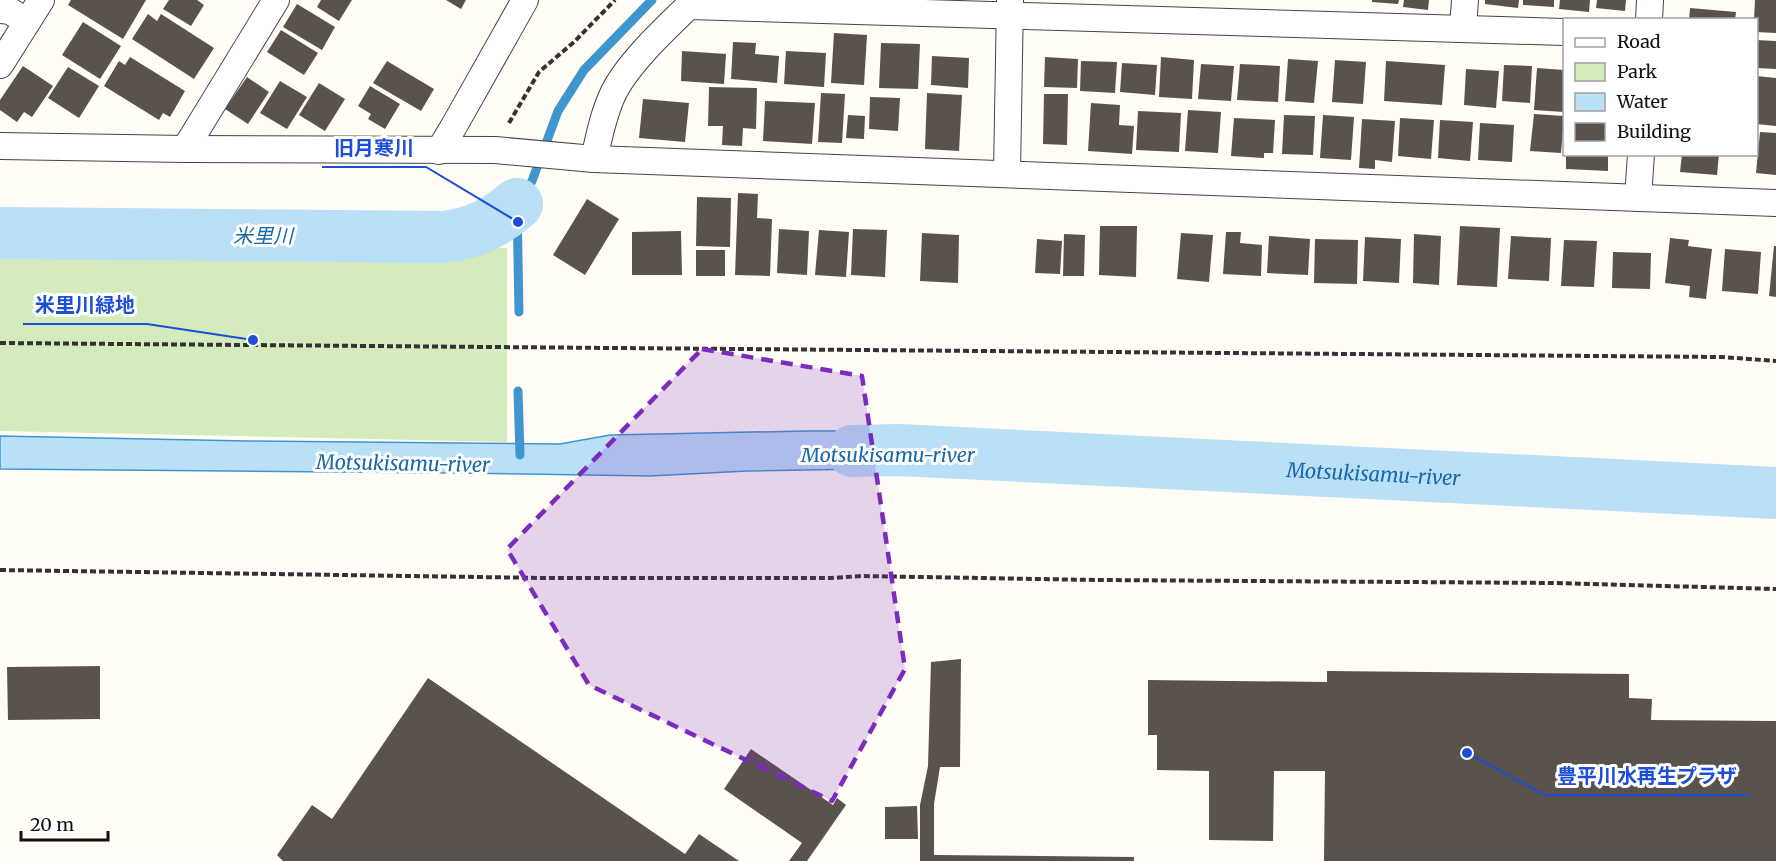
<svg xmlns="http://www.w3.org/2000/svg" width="1776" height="861" font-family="Merriweather,'Noto Sans JP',serif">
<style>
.green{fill:#d5ebbd}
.water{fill:#b9e0f7;stroke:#3f96cf;stroke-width:1.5}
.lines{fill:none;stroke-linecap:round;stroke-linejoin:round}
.stream{stroke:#3f96cf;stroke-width:9}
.river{stroke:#b9e0f7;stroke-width:52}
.building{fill:#5a524d}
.street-casing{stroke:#444;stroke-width:28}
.path{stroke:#333;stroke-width:4;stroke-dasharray:6 3;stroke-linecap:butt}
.street{stroke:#fff;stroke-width:26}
.marked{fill:#7b2cbf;fill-opacity:0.2;stroke:#7b2cbf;stroke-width:4.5;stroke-dasharray:12 8;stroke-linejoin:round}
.labels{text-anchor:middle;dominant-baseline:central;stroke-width:6;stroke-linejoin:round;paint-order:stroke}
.water-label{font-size:20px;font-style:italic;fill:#1768a6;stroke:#fff}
.leader{fill:none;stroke:#1d4ed8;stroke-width:2}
.callout-dot{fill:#1d4ed8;stroke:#fff;stroke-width:2}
.callout-label{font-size:20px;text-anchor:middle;font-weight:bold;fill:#1d4ed8;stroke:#fff;stroke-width:6;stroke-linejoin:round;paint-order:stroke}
</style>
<rect width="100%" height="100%" fill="#fffdf5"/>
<polygon class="green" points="0,246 507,248 507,442 0,431"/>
<polygon class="water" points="805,431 922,431 923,468 747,471 650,476 455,473 0,469 0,436 247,441 560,444 610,435"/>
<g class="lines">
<g class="stream">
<polyline points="519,312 517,204 532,181 558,111 584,70 652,0"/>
<polyline points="518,391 520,455"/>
</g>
<g class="river">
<path d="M0 233 443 237C473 234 495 223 517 204"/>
<path id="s1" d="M852 451 899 450 1776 493"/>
</g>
</g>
<g class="building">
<polygon points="71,0 146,0 123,39 68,5"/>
<polygon points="169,0 197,0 204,5 191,26 163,9"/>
<polygon points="321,0 352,0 339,21 317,7"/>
<polygon points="446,0 466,0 461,9"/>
<polygon points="1372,0 1399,0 1398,4 1372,2"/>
<polygon points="1404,0 1429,0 1428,10 1403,7"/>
<polygon points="1485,0 1519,0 1518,8 1485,4"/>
<polygon points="1523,0 1554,0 1554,7 1523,5"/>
<polygon points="1560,0 1590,0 1589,12 1559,9"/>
<polygon points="1597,0 1626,0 1625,11 1596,8"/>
<polygon points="1755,0 1776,0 1776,33 1756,32 1756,20 1754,20"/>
<polygon points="297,4 335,27 322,50 283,27"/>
<polygon points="1690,8 1736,12 1735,20 1689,20"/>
<polygon points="148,14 157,21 161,14 214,48 194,79 132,39"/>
<polygon points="83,22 121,46 100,79 62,55"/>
<polygon points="281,30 318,53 304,75 267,52"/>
<polygon points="834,33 867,35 864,85 831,83"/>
<polygon points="1756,40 1776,41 1776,69 1756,68"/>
<polygon points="733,42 756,43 755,54 779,56 777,83 731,79"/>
<polygon points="881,43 920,44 918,89 879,88"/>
<polygon points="682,51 726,54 724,84 681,81"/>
<polygon points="786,51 826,53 824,87 784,84"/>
<polygon points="932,56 969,58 968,88 931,85"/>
<polygon points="130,57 185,91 170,117 163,113 159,120 104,86 119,61 125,65"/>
<polygon points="1045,57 1078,59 1077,88 1044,87"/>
<polygon points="1161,57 1194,60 1192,99 1159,97"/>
<polygon points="1288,59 1318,61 1314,103 1285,101"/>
<polygon points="1335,60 1366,62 1363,104 1332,102"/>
<polygon points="387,61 434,89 421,111 373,83"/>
<polygon points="1081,61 1117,62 1115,93 1080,91"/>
<polygon points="1386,61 1445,65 1442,105 1384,101"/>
<polygon points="1122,63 1157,65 1155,95 1120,92"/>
<polygon points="1201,64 1234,66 1231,101 1198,99"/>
<polygon points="1240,64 1280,66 1278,102 1237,100"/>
<polygon points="1504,65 1532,66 1530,103 1502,101"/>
<polygon points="23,66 53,86 32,117 24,112 17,122 0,110 0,100"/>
<polygon points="68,67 99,86 79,118 48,98"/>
<polygon points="1537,68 1564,70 1564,112 1534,110"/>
<polygon points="1466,69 1499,71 1496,108 1464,105"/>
<polygon points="1756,76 1776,78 1776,126 1756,124"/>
<polygon points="247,77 269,92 248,124 225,109"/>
<polygon points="280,81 307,97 287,129 260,113"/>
<polygon points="319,83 345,99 325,131 299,115"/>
<polygon points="370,86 400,104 385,129 368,119 371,114 358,106"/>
<polygon points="709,87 757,88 756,129 743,128 742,146 722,145 723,126 708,126"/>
<polygon points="821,93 845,94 842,143 818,142"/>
<polygon points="927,93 962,95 959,151 925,149"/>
<polygon points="1044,94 1068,94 1067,145 1043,144"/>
<polygon points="870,97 900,98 898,131 869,129"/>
<polygon points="643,99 689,103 685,142 639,138"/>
<polygon points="765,101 815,103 812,144 763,141"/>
<polygon points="1091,103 1120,105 1119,125 1134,126 1132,154 1088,151"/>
<polygon points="1188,110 1221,112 1218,153 1185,151"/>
<polygon points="1138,111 1181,113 1179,152 1136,150"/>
<polygon points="1534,114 1564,116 1561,153 1530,151"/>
<polygon points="848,115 865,116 864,139 846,138"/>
<polygon points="1284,115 1315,116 1313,155 1282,154"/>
<polygon points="1323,115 1354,117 1351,160 1320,158"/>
<polygon points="1234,118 1275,120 1273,153 1264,153 1264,158 1231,156"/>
<polygon points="1400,118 1434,120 1431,159 1398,156"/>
<polygon points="1362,119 1395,121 1392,162 1375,160 1375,169 1359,168"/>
<polygon points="1440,120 1473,122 1470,161 1438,158"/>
<polygon points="1480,123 1514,125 1512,162 1478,160"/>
<polygon points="1760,132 1776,133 1776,175 1756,173"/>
<polygon points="1566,154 1608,154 1608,171 1566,169"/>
<polygon points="1682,154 1719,154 1717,175 1680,172"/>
<polygon points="738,193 758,194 757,218 772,219 770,276 735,275"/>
<polygon points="697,197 731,198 730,247 696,246"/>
<polygon points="587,199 619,219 585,275 553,255"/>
<polygon points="1100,226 1137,226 1136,277 1099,275"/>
<polygon points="1460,226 1500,228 1497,287 1457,285"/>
<polygon points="779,229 809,231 807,275 777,273"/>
<polygon points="853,229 887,230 885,277 851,275"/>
<polygon points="819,230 849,232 846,277 815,275"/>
<polygon points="681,231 682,275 632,275 632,232"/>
<polygon points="1226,232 1241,232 1240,243 1262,245 1261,276 1223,274"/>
<polygon points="922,233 959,235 958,283 920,281"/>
<polygon points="1181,233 1213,235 1209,282 1177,279"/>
<polygon points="1064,234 1085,235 1084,276 1063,276"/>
<polygon points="1414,234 1441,236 1439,285 1413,283"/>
<polygon points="1269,236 1310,239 1308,275 1267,273"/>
<polygon points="1511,236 1551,238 1549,281 1508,279"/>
<polygon points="1365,237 1401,239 1399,283 1363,281"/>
<polygon points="1670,238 1689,240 1688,246 1712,249 1706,299 1689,297 1690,286 1665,283"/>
<polygon points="1037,239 1062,241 1060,274 1035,273"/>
<polygon points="1315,239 1358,240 1357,284 1314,283"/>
<polygon points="1564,240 1597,241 1594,287 1561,286"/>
<polygon points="1774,246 1776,246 1776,297 1769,296"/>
<polygon points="1725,249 1761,252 1758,294 1722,291"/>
<rect x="696" y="250" width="29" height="26"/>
<polygon points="1613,252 1651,253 1650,289 1612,288"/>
<polygon points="961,659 960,767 940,767 934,804 934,855 1134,857 1134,861 920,861 920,805 928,766 931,662"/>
<polygon points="100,666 100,719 8,720 7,667"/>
<polygon points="1327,671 1629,674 1629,698 1652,699 1651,720 1776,721 1776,861 1324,861 1325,771 1274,771 1273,841 1209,840 1209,771 1157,770 1157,735 1148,735 1148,680 1327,682"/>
<polygon points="428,678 685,854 699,834 739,861 283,861 277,855 312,805 332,819"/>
<polygon points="751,749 833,805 837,798 846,805 807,861 789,861 802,843 724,789"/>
<polygon points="917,806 918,839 885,839 885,807"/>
</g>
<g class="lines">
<g class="street-casing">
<g id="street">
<polyline points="689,6 1564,32"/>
<polyline points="0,10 10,11 27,22"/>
<polyline points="1649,20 1650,0"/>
<polyline points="1463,28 1465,0"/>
<polyline points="0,65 41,0"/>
<polyline points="0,146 185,149 495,150 594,159 1776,203"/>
<polyline points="185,149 276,0"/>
<polyline points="439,151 454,126 525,0"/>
<path d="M594 159C599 137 603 116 612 96 626 64 670 24 695 0"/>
<polyline points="1007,173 1010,0"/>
<polyline points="1638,198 1641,154"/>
</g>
</g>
<g class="path">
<polyline points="509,123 539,72 574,42 615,0"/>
<polyline points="0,343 1722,357 1776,361"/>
<polyline points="0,570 545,578 832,578 861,576 1098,580 1556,583 1776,589"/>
</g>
<use href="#street" class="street"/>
</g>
<path class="marked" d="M702 349 862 376 905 669 832 801 589 685 507 549Z"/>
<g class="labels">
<g class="water-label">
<text x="263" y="235">米里川</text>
<text x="888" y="454">Motsukisamu-river</text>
<text transform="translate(403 463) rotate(1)">Motsukisamu-river</text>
<text stroke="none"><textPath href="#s1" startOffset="522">Motsukisamu-river</textPath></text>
</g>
</g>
<path class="leader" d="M518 222L426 167H322M253 340L147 324H23M1467 753L1545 795H1749"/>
<g class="callout-dot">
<circle cx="518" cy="222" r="6"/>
<circle cx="253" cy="340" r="6"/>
<circle cx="1467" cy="753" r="6"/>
</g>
<g class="callout-label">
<text x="374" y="155">旧月寒川</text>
<text x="85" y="312">米里川緑地</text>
<text x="1647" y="783">豊平川水再生プラザ</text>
</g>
<rect x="1563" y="18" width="195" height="138" fill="#ffffff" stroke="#a0a0a0" stroke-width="1.5"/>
<rect x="1575" y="38" width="30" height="9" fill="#ffffff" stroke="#a0a0a0" stroke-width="1.5"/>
<text x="1617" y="48" font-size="18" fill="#111111">Road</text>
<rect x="1575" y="63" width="30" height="18" fill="#d5ebbd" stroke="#a0a0a0" stroke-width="1.5"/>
<text x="1617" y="78" font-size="18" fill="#111111">Park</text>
<rect x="1575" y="93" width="30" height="18" fill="#b9e0f7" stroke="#a0a0a0" stroke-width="1.5"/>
<text x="1617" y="108" font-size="18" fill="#111111">Water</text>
<rect x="1575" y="123" width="30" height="18" fill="#5a524d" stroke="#a0a0a0" stroke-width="1.5"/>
<text x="1617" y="138" font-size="18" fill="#111111">Building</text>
<path d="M21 831v9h87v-9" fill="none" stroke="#111111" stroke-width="3"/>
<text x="30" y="831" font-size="18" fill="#111111" stroke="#ffffff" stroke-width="4.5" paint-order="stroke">20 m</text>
</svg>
